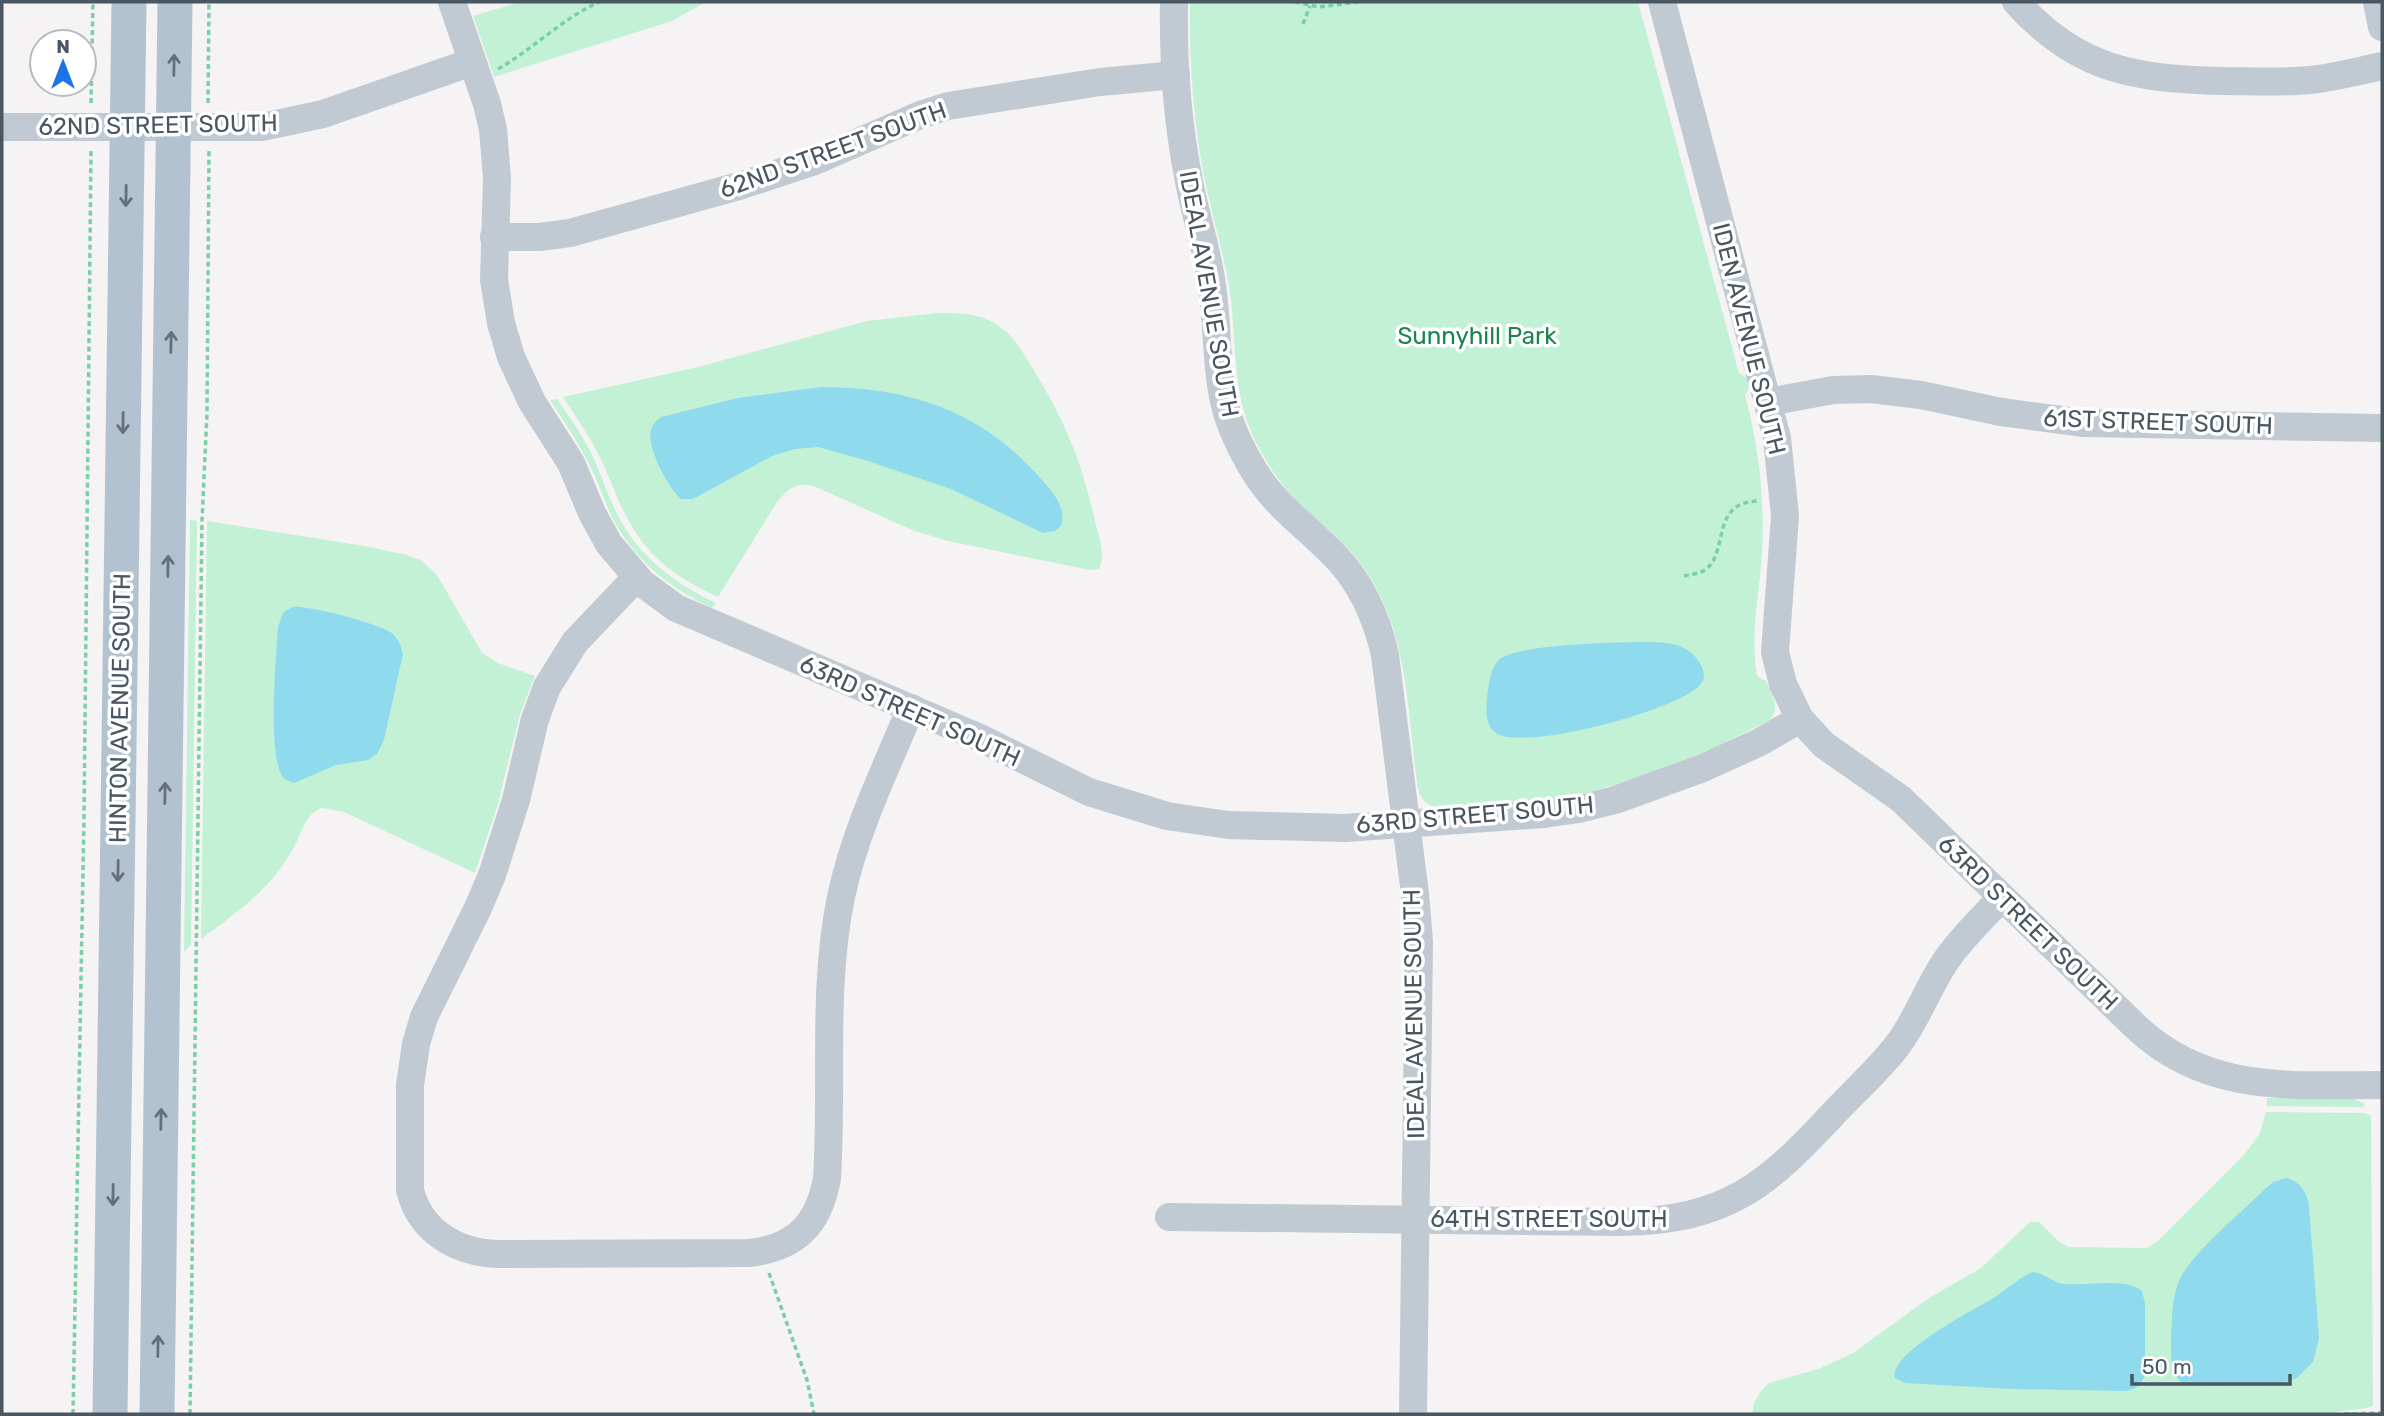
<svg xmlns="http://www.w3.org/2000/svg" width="2384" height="1416" font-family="Rubik,sans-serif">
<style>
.green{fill:#c3f1d5}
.water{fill:#90daee}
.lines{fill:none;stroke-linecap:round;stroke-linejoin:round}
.path{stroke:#7ad0a6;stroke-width:3.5;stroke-dasharray:5 3.5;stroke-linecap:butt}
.minor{stroke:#c1cad2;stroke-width:28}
.major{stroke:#b3c2d1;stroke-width:35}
.oneway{stroke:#64717d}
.labels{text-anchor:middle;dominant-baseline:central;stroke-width:7;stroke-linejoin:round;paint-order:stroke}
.street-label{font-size:24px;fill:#4a5661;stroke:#fff}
.park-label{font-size:24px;fill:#17864f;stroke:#fff}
</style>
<rect width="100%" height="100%" fill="#f5f3f3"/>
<g class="green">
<polygon points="520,2 706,2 672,21 494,77 473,16"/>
<path d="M1190 2H1638L1739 373 1749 379 1751 385 1745 395C1759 447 1765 499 1762 554 1759 596 1750 634 1757 676L1766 681C1773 695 1780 707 1770 720L1712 749 1634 779 1590 792 1550 799 1439 807C1424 806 1419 796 1417 783 1407 707 1408 623 1358 560 1340 538 1317 522 1297 502 1279 482 1264 460 1253 436 1231 387 1237 336 1229 285 1222 246 1210 209 1203 171 1193 115 1189 58 1190 2Z"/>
<path d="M938 313C960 313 982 313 1000 327 1015 337 1024 354 1033 369 1064 419 1083 464 1095 522 1099 536 1106 555 1099 569L1090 570 948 541 912 530 816 487C797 481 789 488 777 502L718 597C690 584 664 569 644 544 623 518 614 487 600 457 589 436 576 417 563 397L698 367 867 321Z"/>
<path d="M557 399C570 418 584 437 594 459 602 477 608 496 617 514 638 556 674 583 716 603L712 608C668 587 633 559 611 515 604 500 599 484 592 470 580 445 565 423 550 400Z"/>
<polygon points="190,520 197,521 191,945 184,952"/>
<path d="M207 521 364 546 407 555 422 561 437 575 482 653 498 663 535 676 520 714 498 804 475 873 344 812 321 808C305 815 302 832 294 847 273 887 237 913 201 939Z"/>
<polygon points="2267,1098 2354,1099 2365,1104 2363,1107 2267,1106"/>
<path d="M2266 1112 2365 1113 2371 1116 2373 1406C2359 1411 2344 1409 2330 1414H1752L1754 1403 1761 1391 1769 1383 1821 1368 1853 1353 1929 1298 1981 1268 2030 1222H2039L2059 1242 2069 1247 2147 1248 2158 1241 2245 1154 2260 1133Z"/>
</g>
<g class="water">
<path d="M821 387C910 387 982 411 1041 479 1053 492 1067 508 1061 526L1055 531 1043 533 951 489 868 461 818 447 795 449 772 456 693 499H681C668 488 646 446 651 429 653 424 657 420 661 417L738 398Z"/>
<path d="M292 607C308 605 381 624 393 634 399 640 401 646 403 654L384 740 377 754 368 760 336 765 294 783C288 781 284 780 281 774 268 748 276 659 278 627L283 613Z"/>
<path d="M1647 642C1670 642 1691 644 1702 667 1705 674 1705 680 1699 686 1677 710 1524 752 1496 733 1485 725 1486 711 1487 699 1489 685 1489 669 1500 659 1519 644 1620 642 1647 642Z"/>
<path d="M2286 1178C2300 1181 2307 1192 2309 1206L2319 1338 2313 1362 2297 1378 2278 1385 2205 1386 2182 1383C2170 1374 2171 1356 2171 1342 2172 1323 2171 1302 2178 1283 2189 1255 2243 1211 2266 1188L2273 1182Z"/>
<path d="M2033 1272C2044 1273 2052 1282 2064 1284 2085 1286 2126 1277 2142 1291L2145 1304V1371C2144 1384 2136 1390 2124 1391L2012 1389 1905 1383 1895 1378C1888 1354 1973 1310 1992 1299 2005 1291 2019 1277 2033 1272Z"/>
</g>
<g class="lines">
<g class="path">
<polyline points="1295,2 1319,7 1358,2"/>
<polyline points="1303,24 1310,6"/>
<path d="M498 69C533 49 562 19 599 2"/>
<polyline points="91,103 93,2"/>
<polyline points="208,103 209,2"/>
<path d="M1684 576C1691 574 1699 574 1705 570 1730 552 1709 501 1760 501"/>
<polyline points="769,1273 807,1380 814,1414"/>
<polyline points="73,1414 84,818 91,150"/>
<polyline points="190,1414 202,521 207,413 209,150"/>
<polyline points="2344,1414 2382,1413"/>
</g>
<g class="minor">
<path d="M452 2 487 104 493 129 497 178 494 280 501 323 511 357 532 402 571 463 592 513 609 544 642 583 676 608 978 737 1089 792 1167 816 1228 825 1345 828 1544 814 1579 809 1615 800 1703 768 1760 742 1800 719 1824 745 1901 799 2136 1027C2207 1094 2292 1085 2382 1085"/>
<path d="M1174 2C1173 60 1177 119 1188 176 1194 211 1206 245 1211 279 1218 318 1215 357 1223 396 1227 420 1238 443 1250 464 1273 505 1305 525 1336 557 1362 584 1377 619 1385 655L1415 894 1419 941 1413 1414"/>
<polyline points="1662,2 1777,438 1785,516 1775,652 1783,684 1800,719"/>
<path d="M2016 2C2077 70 2135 79 2223 81 2251 81 2280 83 2309 80 2333 78 2358 71 2382 66"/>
<polyline points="2377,2 2382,27"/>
<polyline points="2,127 262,127 323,114 472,62"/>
<polyline points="494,237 539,237 570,233 739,186 815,161 920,115 948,106 1100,82 1176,75"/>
<polyline points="1769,402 1833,390 1871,389 1921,395 2001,412 2084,423 2382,428"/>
<path d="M636 578 575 642 547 687 535 719 516 800 492 875 478 908 424 1017 416 1044 410 1085V1190C420 1231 456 1252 496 1254L749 1253C796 1248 819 1224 827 1178 833 1085 822 989 841 897 855 831 885 770 911 708"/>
<path d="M1169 1217 1621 1222C1727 1220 1765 1187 1835 1112 1856 1090 1879 1069 1897 1046 1917 1020 1927 989 1945 962 1961 938 1982 919 2001 898"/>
</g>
<g class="major">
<polyline points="110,1414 129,2"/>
<polyline points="157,1414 175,2"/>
</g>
</g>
<defs><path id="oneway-shaft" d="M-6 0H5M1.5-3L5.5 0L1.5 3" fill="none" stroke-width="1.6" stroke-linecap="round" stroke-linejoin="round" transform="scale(1.75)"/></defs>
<g class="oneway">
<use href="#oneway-shaft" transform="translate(174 65) rotate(-89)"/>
<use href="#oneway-shaft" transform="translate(126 196) rotate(91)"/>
<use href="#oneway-shaft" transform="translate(171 342) rotate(-89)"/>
<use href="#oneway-shaft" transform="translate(123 423) rotate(91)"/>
<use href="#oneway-shaft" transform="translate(168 566) rotate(-89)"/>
<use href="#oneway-shaft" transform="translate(165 793) rotate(-89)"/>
<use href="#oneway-shaft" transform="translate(118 871) rotate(91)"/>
<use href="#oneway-shaft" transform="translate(161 1119) rotate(-89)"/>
<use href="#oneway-shaft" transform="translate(113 1195) rotate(91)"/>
<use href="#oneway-shaft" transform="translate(158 1346) rotate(-89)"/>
</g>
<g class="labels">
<g class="street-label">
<text transform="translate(158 125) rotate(-1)">62ND STREET SOUTH</text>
<text transform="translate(833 150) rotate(-20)">62ND STREET SOUTH</text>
<text transform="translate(1209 294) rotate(80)">IDEAL AVENUE SOUTH</text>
<text transform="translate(1749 339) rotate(76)">IDEN AVENUE SOUTH</text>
<text transform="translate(2158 422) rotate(2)">61ST STREET SOUTH</text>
<text transform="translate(120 708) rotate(-89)">HINTON AVENUE SOUTH</text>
<text transform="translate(910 711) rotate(24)">63RD STREET SOUTH</text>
<text transform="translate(1475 815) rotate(-5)">63RD STREET SOUTH</text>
<text transform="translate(2028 923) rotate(44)">63RD STREET SOUTH</text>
<text transform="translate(1414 1014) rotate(-91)">IDEAL AVENUE SOUTH</text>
<text x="1549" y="1219">64TH STREET SOUTH</text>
</g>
<g class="park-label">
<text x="1477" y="336">Sunnyhill Park</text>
</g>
</g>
<rect width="2384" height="1416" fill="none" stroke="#4a5661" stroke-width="7"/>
<g transform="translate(63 63)"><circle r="33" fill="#ffffff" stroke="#b7bbc0" stroke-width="2"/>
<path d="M0-5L12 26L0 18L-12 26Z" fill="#1a73e8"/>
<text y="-10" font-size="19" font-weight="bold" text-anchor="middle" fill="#4a5661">N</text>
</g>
<path d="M2132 1374v10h158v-10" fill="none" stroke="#4a5661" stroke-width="3.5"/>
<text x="2142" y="1374" font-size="21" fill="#4a5661" stroke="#ffffff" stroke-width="5" paint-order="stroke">50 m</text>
</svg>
